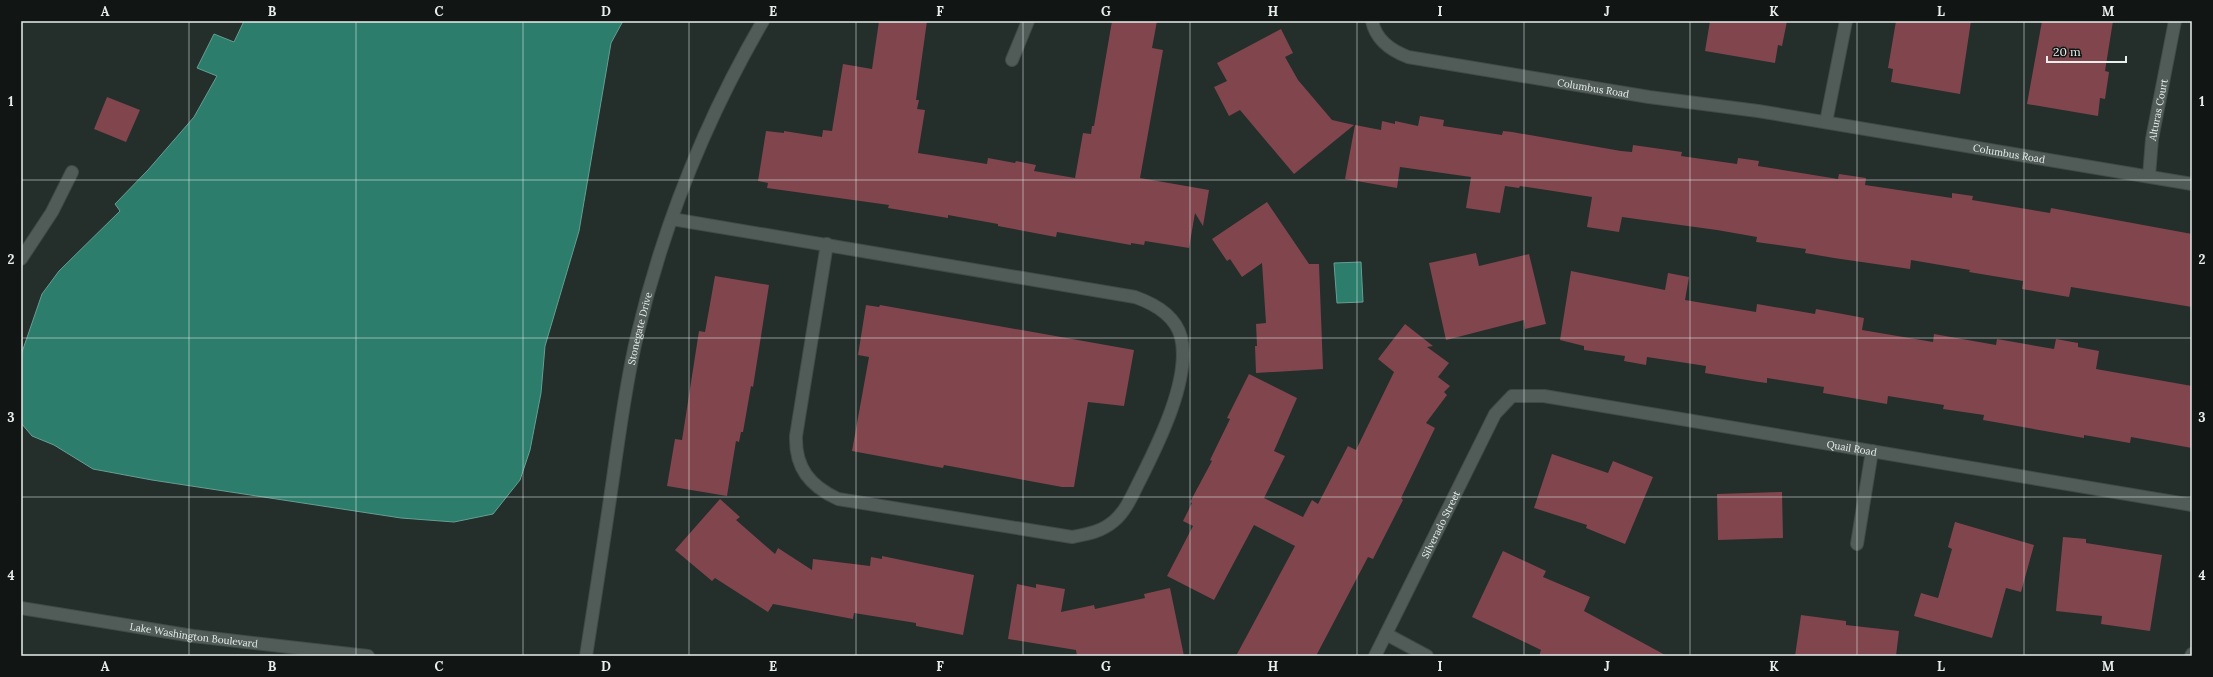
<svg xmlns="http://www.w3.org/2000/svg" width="2213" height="677" font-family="Lora,serif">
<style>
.water{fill:#2c7d6b;stroke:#649f92}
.building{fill:#81454d}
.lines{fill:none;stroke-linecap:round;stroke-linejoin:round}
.lane-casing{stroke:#424a48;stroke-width:14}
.street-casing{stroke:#424a48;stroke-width:14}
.secondary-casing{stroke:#424a48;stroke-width:14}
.lane{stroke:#515c59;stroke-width:12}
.street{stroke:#515c59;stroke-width:12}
.secondary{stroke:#515c59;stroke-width:12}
.grid{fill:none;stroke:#e8eeec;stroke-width:1;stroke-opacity:0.55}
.labels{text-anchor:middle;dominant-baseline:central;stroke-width:4;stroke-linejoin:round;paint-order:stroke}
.street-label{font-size:10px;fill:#e8eeec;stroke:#111514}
.neatline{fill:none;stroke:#e8eeec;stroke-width:1.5}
.grid-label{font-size:13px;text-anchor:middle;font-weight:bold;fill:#e8eeec}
</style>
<rect width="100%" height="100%" fill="#242e2b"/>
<g class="water">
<polygon points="244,21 623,21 611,43 579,231 545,346 541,393 530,450 520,480 493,514 454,522 401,518 152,480 93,469 54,445 32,436 21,423 21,355 42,294 59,271 120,211 115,204 148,170 194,117 217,76 197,68 214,34 234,42"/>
<polygon points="1361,262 1363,302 1337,303 1334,263"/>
</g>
<g class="building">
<polygon points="879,21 927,21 916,100 919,100 917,109 925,110 918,153 987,164 988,158 1015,163 1016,161 1036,165 1034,171 1075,178 1083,133 1091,134 1092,126 1094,126 1112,21 1157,21 1152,48 1163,50 1140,178 1209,190 1203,226 1195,213 1189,248 1145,241 1144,245 1131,243 1131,245 1057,232 1056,237 998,226 998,224 948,215 948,218 888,208 889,205 767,188 768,183 758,181 766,131 784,133 784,131 822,137 823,130 832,131 843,64 872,69"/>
<polygon points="1710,21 1787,21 1782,46 1778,45 1775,63 1705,51"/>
<polygon points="1896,21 1971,21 1960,94 1891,82 1893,69 1888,68"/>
<polygon points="2042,21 2113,21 2105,71 2109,72 2105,99 2100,98 2098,116 2027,104"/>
<polygon points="1281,29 1293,53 1285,57 1298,80 1332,120 1354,125 1294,174 1240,110 1229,116 1214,87 1227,81 1217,63"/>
<polygon points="107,97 140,110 126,142 94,129"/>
<polygon points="1420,116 1444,120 1443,126 1502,135 1503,131 1512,132 1621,151 1632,152 1633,145 1682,152 1681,156 1737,164 1738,158 1759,161 1758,166 1838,179 1839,174 1866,178 1865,185 1952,198 1952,193 1973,196 1972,200 2050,213 2051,208 2192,234 2192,307 2071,287 2069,297 2022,289 2023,281 1969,272 1970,270 1911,260 1910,269 1834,258 1805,253 1806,249 1756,242 1757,237 1717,230 1622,217 1619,232 1587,227 1592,197 1520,186 1519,188 1505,186 1500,213 1466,208 1471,177 1400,167 1397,188 1345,179 1355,125 1381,130 1382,121 1395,124 1395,121 1418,126"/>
<polygon points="1267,202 1309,264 1319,264 1323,369 1256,373 1255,346 1257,346 1256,324 1266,323 1262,263 1242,277 1230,259 1227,261 1212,239"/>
<polygon points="1476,253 1479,266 1529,254 1546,324 1525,329 1524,320 1446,340 1429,263"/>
<polygon points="1571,271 1665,290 1668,273 1689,277 1685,300 1756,312 1757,304 1815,314 1816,309 1864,318 1862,330 1933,342 1934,334 1996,345 1997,339 2054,349 2056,339 2078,343 2078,347 2099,351 2096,369 2192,386 2192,448 2131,437 2130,443 2084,435 2084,438 1983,420 1984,415 1943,409 1944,405 1888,396 1887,404 1823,393 1824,387 1767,378 1767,383 1759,382 1705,373 1706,366 1647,357 1646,365 1624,361 1625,356 1584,350 1584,346 1560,340"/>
<polygon points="715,276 769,285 753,387 751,386 743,432 741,432 739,442 736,441 727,496 667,486 675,439 682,440 699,331 705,332"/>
<polygon points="866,305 879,307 880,305 1134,350 1124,406 1088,402 1074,487 1062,487 944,465 943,468 852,451 869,357 858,355"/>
<polygon points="1405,324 1433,346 1427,347 1449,363 1438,377 1450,386 1444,392 1447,395 1426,423 1435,428 1401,498 1403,500 1373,559 1368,557 1316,656 1236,656 1295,546 1254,525 1214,600 1167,576 1193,526 1183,521 1192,503 1190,502 1212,461 1210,460 1230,419 1227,418 1249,374 1297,398 1274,451 1285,456 1264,498 1303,517 1312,500 1318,504 1348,446 1356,450 1394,372 1378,359"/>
<polygon points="1552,454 1608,473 1613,461 1653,477 1625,544 1586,528 1587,525 1534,508"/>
<polygon points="1782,492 1783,538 1718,540 1717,494"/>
<polygon points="720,499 740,517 736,520 775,554 778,548 812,570 813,559 870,566 871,557 882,559 882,556 974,575 963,635 916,626 916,623 854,613 853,619 773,604 768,612 715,578 712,581 675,550"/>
<polygon points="1955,522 2034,545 2021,592 2006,588 1992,638 1914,616 1921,593 1938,598 1952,549 1948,547"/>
<polygon points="2063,537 2086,539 2086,543 2162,555 2150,631 2101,624 2102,616 2056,611"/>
<polygon points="1503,551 1546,571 1543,577 1590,597 1584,611 1667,656 1539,656 1541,650 1472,617"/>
<polygon points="1017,584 1036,588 1036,584 1065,589 1061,612 1094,605 1095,609 1145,598 1144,594 1170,588 1184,656 1077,656 1076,650 1008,639"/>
<polygon points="1801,615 1846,621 1846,625 1899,631 1896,656 1795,656"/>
</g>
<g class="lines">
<g class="lane-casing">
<polyline id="lane" points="21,259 52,212 72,172"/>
</g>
<g class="street-casing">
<g id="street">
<path id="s1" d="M1372 21C1376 40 1390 50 1408 57L1649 97 1758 111 2192 184"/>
<polyline points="1012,60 1028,21"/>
<polyline points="1826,122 1846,21"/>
<path id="s2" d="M2149 176 2152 139 2175 21"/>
<path d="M672 219 1135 297C1155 304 1175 315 1181 337 1191 378 1159 442 1141 478 1133 493 1127 510 1114 521 1101 532 1088 534 1072 537L838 499C810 486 795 468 796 436L827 244"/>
<polyline points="1857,544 1872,451"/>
<polyline points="1386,634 1427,656"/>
<path id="s3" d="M1375 656 1495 414 1512 396H1544L2192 505"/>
<polyline points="2191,656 2192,654"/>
</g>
</g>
<g class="secondary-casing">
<g id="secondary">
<path id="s4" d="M21 608 193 636 368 656"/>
<path id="s5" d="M586 656C596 592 606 528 615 464 621 422 627 378 637 336 663 226 706 119 763 21"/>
</g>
</g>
<use href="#lane" class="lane"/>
<use href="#street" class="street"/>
<use href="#secondary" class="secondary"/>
</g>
<path class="grid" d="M189 21V656M356 21V656M523 21V656M689 21V656M856 21V656M1023 21V656M1190 21V656M1357 21V656M1524 21V656M1690 21V656M1857 21V656M2024 21V656M21 180H2192M21 338H2192M21 497H2192"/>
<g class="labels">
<g class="street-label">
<text stroke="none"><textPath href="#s1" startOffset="241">Columbus Road</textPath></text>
<text stroke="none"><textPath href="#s2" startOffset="67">Alturas Court</textPath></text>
<text stroke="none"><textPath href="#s1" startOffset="662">Columbus Road</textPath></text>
<text stroke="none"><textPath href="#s5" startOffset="332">Stonegate Drive</textPath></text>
<text stroke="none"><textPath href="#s3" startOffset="639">Quail Road</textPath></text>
<text stroke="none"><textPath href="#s3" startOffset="147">Silverado Street</textPath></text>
<text stroke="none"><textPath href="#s4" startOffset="175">Lake Washington Boulevard</textPath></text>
</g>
</g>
<rect width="2213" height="677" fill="none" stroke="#111514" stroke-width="44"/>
<path d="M2047 56v6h79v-6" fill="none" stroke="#e8eeec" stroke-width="2"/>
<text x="2053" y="56" font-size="12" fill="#e8eeec" stroke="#111514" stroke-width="3" paint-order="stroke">20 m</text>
<rect x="22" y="22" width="2169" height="633" class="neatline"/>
<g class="grid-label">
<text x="105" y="16">A</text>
<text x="272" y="16">B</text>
<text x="439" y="16">C</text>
<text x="606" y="16">D</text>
<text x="773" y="16">E</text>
<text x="940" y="16">F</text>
<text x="1106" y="16">G</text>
<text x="1273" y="16">H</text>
<text x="1440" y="16">I</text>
<text x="1607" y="16">J</text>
<text x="1774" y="16">K</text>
<text x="1941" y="16">L</text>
<text x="2108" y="16">M</text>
<text x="11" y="106">1</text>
<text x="2202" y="106">1</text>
<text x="11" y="264">2</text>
<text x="2202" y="264">2</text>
<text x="11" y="422">3</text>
<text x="2202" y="422">3</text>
<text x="11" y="580">4</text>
<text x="2202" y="580">4</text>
<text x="105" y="671">A</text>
<text x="272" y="671">B</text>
<text x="439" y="671">C</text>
<text x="606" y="671">D</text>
<text x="773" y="671">E</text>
<text x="940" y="671">F</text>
<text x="1106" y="671">G</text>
<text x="1273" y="671">H</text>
<text x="1440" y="671">I</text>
<text x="1607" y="671">J</text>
<text x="1774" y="671">K</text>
<text x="1941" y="671">L</text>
<text x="2108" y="671">M</text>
</g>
</svg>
